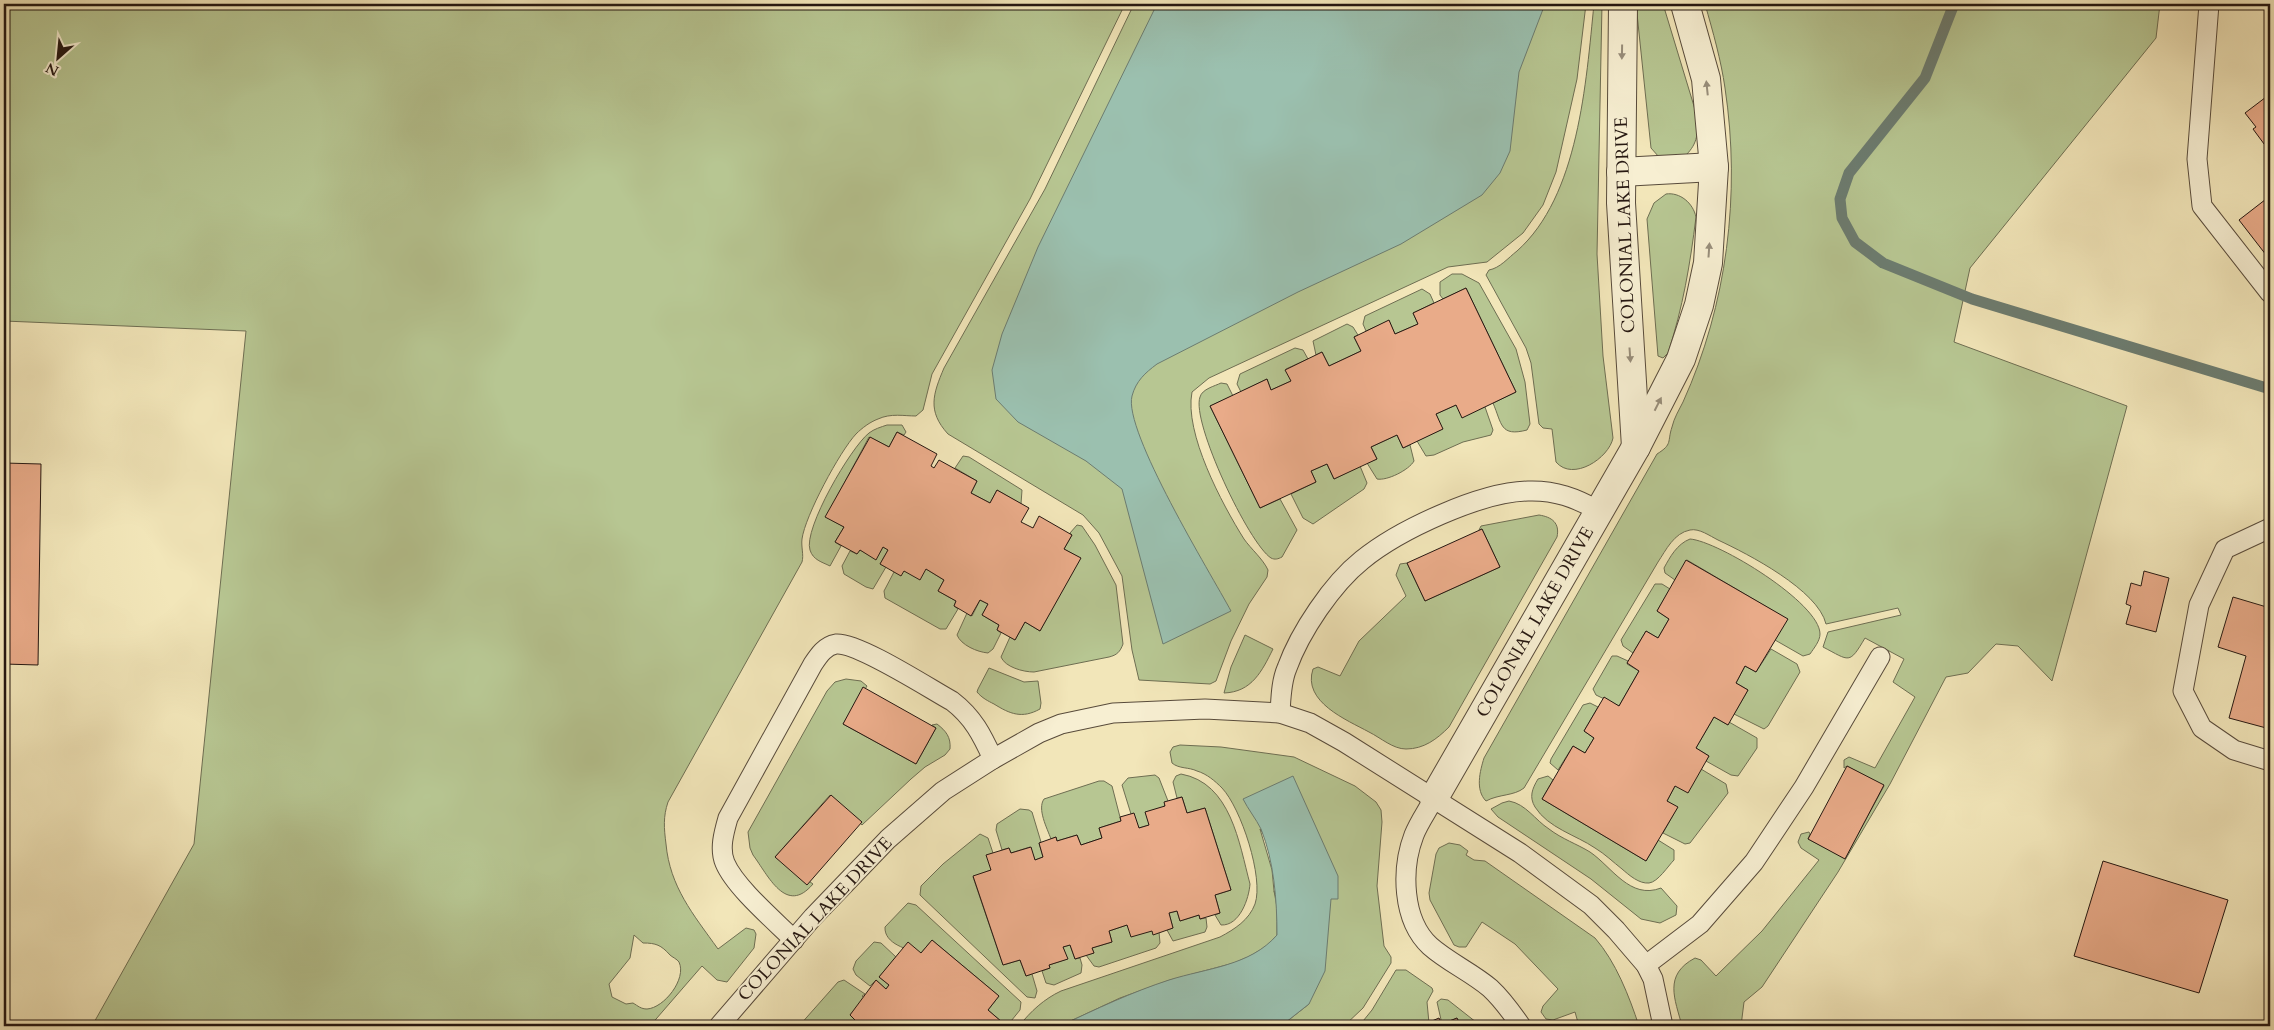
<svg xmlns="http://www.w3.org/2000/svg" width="2274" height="1030" font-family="Cardo,serif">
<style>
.green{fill:#b7c692;stroke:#6e6e52;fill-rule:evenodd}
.water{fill:#9bc0af;stroke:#6c7c70}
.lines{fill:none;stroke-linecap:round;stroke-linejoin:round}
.stream{stroke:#6c7c70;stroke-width:11}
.building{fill:#e9ab89;stroke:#251711}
.lane-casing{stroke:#584b3b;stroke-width:21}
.street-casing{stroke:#584b3b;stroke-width:30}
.lane{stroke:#f7efd2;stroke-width:19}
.street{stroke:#f7efd2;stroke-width:28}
.oneway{fill:#988e7b}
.labels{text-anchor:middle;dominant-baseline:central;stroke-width:4;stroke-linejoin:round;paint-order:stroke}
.street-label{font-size:18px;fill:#251711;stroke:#f7efd2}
</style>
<rect width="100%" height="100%" fill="#f2e6b9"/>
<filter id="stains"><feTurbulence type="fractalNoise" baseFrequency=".004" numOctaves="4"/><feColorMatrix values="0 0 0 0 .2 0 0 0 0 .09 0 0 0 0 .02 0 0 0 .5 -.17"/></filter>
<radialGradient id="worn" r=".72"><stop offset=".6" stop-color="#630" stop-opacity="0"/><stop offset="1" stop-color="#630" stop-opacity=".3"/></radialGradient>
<g class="green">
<path d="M4 4H1125L1030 199 932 374 923 410 916 416C904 416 891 413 878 419 870 422 862 428 856 434 840 451 805 516 802 539 801 547 804 555 802 562L668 802C663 817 664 828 666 844 670 887 693 914 718 949L746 928 754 930 756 934 754 948 727 982 717 980 702 966 650 1026H92L194 844 246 331 4 321ZM634 935 643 943C656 943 661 945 670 955 672 957 677 959 679 962 687 979 664 1008 647 1009 641 1009 638 1006 633 1003L626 1004 612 997 609 984 630 958Z"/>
<path d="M1134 4H1586L1577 79 1556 172 1543 205 1523 233 1487 262 1448 267 1209 378 1192 392C1184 433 1222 504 1244 539 1251 549 1263 559 1268 570L1267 577 1249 604 1231 641 1216 681 1210 684 1139 680 1132 650 1122 576 1099 533 1083 515 948 434C927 411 933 394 944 368L1045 189Z"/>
<path d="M1594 4H1602L1597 254 1603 356 1613 438C1609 458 1573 482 1556 462L1552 429 1543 428 1539 424 1531 363 1526 348 1486 275 1489 270C1500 268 1508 258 1517 251 1579 196 1586 82 1594 4Z"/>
<path d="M1636 4H1663L1697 116C1698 133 1698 143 1686 155L1659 157 1651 148Z"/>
<path d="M1705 4H2160L2156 38 1970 268 1954 342 2127 406 2052 681 2018 646 1996 644 1968 673 1946 677 1890 784 1838 872 1762 987 1744 1002 1741 1026H1682C1675 999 1663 975 1695 958L1701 960 1716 976 1762 931 1819 860 1801 848 1798 842 1801 834 1809 832 1810 834 1808 839 1845 858 1884 786 1847 766 1844 768V760L1849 757 1875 768 1915 697 1893 682 1904 659 1865 638C1849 665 1850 661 1823 647L1828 632 1901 615 1898 608 1826 624C1818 590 1748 554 1718 540 1710 536 1699 528 1690 530 1674 533 1666 550 1658 562L1524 788C1514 796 1499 794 1486 801 1475 790 1480 771 1484 758L1657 454C1673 444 1667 442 1672 427 1674 418 1679 410 1683 402 1727 305 1741 194 1725 88 1721 60 1713 32 1705 4Z"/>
<path d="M1666 194C1680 192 1693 203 1696 217 1690 265 1683 307 1668 353L1663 358 1658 356 1647 219 1654 203Z"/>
<path d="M1452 274H1462L1479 283 1516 349 1525 382 1530 424 1527 430C1500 437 1502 424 1493 403L1516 392 1466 288 1443 299 1440 295V282Z"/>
<polygon points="1422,289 1430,294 1434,303 1413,313 1418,324 1395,334 1389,321 1366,331 1363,324 1365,316"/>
<polygon points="1347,324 1353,327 1358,335 1354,337 1361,351 1329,366 1322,352 1316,355 1313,341"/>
<polygon points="1295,348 1303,350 1308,359 1286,369 1291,381 1271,390 1267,379 1241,392 1237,384 1240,374"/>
<path d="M1221 383 1227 384 1233 396 1210 406 1260 508 1280 499 1297 530 1282 557C1278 559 1275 560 1271 558 1249 544 1191 422 1200 397 1202 389 1215 386 1221 383Z"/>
<polygon points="1456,405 1485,407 1493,430 1491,435 1463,442 1434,455 1426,456 1417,441 1442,429 1436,414"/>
<path d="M887 425H902L906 432 904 435 897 432 889 447 869 437 826 517 844 527 835 542 841 546 830 566C822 562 813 560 810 550 803 529 851 447 869 433 874 429 881 427 887 425Z"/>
<path d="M1397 435 1403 448 1410 445 1414 461C1409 470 1387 481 1377 479L1367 463 1377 459 1371 447Z"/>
<polygon points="963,456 969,457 1022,490 1021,504 997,490 990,503 971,493 977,481 955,468"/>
<polygon points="1327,464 1334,479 1360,466 1367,483 1364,489 1313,524 1303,518 1291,494 1316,482 1311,471"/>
<path d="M1539 515C1552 517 1560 523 1557 537L1449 727C1437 739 1424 749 1406 749 1393 749 1381 738 1369 732 1347 720 1302 702 1313 669L1318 667 1340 676 1359 641 1406 596 1396 575 1400 564 1407 563 1425 601 1500 567 1482 529 1479 530 1481 526Z"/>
<path d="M1077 525 1082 526 1095 545 1116 585 1123 644C1120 652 1117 655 1109 657L1034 672C1023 672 1005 667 1001 657L1010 637 1015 640 1025 622 1040 631 1080 558 1064 549 1072 535 1070 533Z"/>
<path d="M1690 539C1718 541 1820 603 1820 634 1820 641 1814 648 1810 654L1803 656 1775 640 1787 619 1687 560 1675 580 1665 573 1664 568C1670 557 1677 544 1690 539Z"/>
<polygon points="883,547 888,550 880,564 886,567 873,589 866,587 844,574 842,566 850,551 857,554 860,550 876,559"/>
<polygon points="926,569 944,580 938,591 956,601 954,606 958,609 946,629 940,629 885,598 884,591 894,572"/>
<polygon points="1655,584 1662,584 1670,589 1657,611 1669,619 1658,638 1646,631 1633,653 1623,646 1621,640"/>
<path d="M980 600 988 604 982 615 999 625 997 630 1001 633 993 649 988 653C977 652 961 645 957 635L967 613 972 616Z"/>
<path d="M1245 635 1273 649C1262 671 1252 692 1224 693L1231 667Z"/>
<polygon points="1771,649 1797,664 1800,672 1768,726 1764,729 1734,714 1748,690 1736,683 1745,666 1756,672"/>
<polygon points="1612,656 1617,656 1628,661 1627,664 1639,671 1619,706 1596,695 1593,689"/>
<path d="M989 668 1024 682 1038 681 1041 703 1040 709C1022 719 1010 714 994 704 988 701 982 698 977 692L978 689Z"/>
<path d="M846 679 861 681 867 686 843 724 916 764 936 728 932 725 937 724C946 731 951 737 950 749L945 755 925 767 911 779 862 825 830 795 775 857 813 884C786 916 768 875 753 855L750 848 748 832 827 691 835 682Z"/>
<polygon points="1590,703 1598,707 1584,731 1594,738 1585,753 1573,746 1558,770 1550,763 1551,759 1583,705"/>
<polygon points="1714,717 1728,725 1729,722 1757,738 1757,748 1738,776 1731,775 1706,761 1709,756 1696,748"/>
<path d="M1180 745 1221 747 1294 757 1355 786 1376 802 1381 810 1382 822 1377 886 1384 946 1391 957V963L1363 1008 1344 1026H1281L1309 1004 1274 891 1277 907V935L1267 946 1250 956 1234 963 1170 980 1120 998 1060 1026H1019C1031 1011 1044 999 1061 991L1220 937C1235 929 1249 920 1255 904 1264 878 1241 808 1222 788 1215 781 1207 774 1197 771 1189 767 1179 769 1172 763L1170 752 1173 747ZM1260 829 1305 894 1274 891 1272 870Z"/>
<polygon points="1701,769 1726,784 1728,793 1690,843 1685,844 1663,833 1677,808 1667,801 1675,786"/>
<path d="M1181 774C1231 783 1239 843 1250 884 1249 898 1240 926 1221 925L1215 915 1220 913 1215 895 1231 890 1205 808 1187 813 1182 797 1177 798 1173 782 1176 776Z"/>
<polygon points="1155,775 1159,778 1168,801 1149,825 1139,828 1131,814 1122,785 1128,778"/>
<path d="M1548 776 1553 780 1542 799 1646 861 1658 840 1674 850V860C1668 866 1658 882 1649 883 1639 884 1629 875 1622 869 1613 862 1605 854 1595 848 1576 835 1548 828 1535 807 1529 797 1532 789 1538 779Z"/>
<path d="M1099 781H1104L1112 786 1121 821 1099 828 1102 838 1081 845 1077 835 1057 841 1056 837 1051 839C1047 828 1037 809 1044 799Z"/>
<path d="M1509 801C1526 804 1535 820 1549 829 1562 839 1577 844 1590 852 1612 867 1630 900 1661 888L1677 906 1676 915 1660 923 1641 919 1591 879 1498 817 1491 809 1502 803Z"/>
<polygon points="1020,809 1029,810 1032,812 1041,842 1039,843 1043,857 1035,860 1030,847 1011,853 1009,848 1002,850 996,830 997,824"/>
<polygon points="980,834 988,838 993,853 991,870 973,877 1003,965 1020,960 1026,976 1032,974 1037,991 1035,998 1027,997 920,895 921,886 943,864"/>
<path d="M1449 843 1460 845 1468 851 1466 855 1474 860 1485 861 1595 938C1616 962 1629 996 1639 1026H1579L1575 1012 1553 1020 1546 1019 1541 1012 1543 1006 1558 989 1515 944 1482 922 1466 947H1459L1454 945 1430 900 1429 893 1436 854 1439 848Z"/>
<path d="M908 903 916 905 1021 1002 1020 1010 1007 1026H999L1002 1022 988 1010 999 996 932 940 921 953C908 950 884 944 885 927Z"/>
<polygon points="1177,911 1180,921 1199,915 1200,919 1206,918 1207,927 1205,932 1173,941 1167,930 1173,928 1169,913"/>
<polygon points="1127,925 1159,932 1160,943 1156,948 1099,967 1094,966 1086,955 1094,953 1092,948 1112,942 1109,931"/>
<polygon points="874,942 881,943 896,957 879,977 889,985 886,989 876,980 870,986 856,975 853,969 856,961"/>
<polygon points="1070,945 1075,959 1080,958 1082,965 1081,973 1054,985 1046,983 1042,971 1050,968 1049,965 1067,959 1063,947"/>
<polygon points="1396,970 1406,970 1432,988 1433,991 1427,1002 1429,1023 1420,1026 1359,1026 1372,1010"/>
<polygon points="844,980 865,994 862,996 864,998 850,1015 858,1023 855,1026 799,1026 838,982"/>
<polygon points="1441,999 1448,1000 1481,1026 1461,1026 1457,1018 1442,1024 1437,1002"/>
</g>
<g class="water">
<path d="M1157 4H1545L1519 72 1510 151 1500 173 1482 195 1401 244 1298 292 1157 364C1145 373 1136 381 1132 396 1123 431 1211 574 1231 611L1163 644 1122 489 1086 461 1018 422 996 399 992 370 1002 334 1038 247Z"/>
<path d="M1293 776 1338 876V899H1331L1325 971 1309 1004 1281 1026H1060C1096 1009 1132 992 1169 980 1207 968 1250 966 1277 935 1277 900 1274 861 1261 829 1256 819 1248 809 1243 799Z"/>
</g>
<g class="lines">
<polyline class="stream" points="1954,4 1925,78 1849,173 1840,199 1842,218 1855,242 1883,263 1972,299 2270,389"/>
</g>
<g class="building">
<polygon points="2270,94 2270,152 2253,129 2256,127 2245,113"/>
<polygon points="2270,196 2270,260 2239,220"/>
<polygon points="1466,288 1516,392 1462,418 1456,405 1436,414 1443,429 1403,448 1397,435 1371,447 1377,459 1334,479 1327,464 1311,471 1316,482 1260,508 1210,406 1267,379 1271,390 1291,381 1285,370 1322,352 1329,366 1361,351 1354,337 1389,320 1395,334 1418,324 1413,313"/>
<polygon points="897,432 937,454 931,466 934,468 939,460 977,481 971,493 990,503 997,490 1029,508 1021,522 1033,528 1039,516 1072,535 1064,549 1081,558 1040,631 1025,622 1015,640 997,630 999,625 982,615 988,604 980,600 971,616 961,610 954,606 956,601 938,591 944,580 926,569 920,580 904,571 901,576 880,564 888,550 883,547 876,560 860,550 857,554 835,542 844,527 825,517 870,437 889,447"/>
<polygon points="4,463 41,464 38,665 4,664"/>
<polygon points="1482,529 1500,567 1425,601 1407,563"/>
<polygon points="1686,560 1788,619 1756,672 1745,666 1736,683 1748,690 1728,725 1714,717 1696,748 1709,756 1688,793 1675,786 1667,801 1678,807 1646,861 1542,799 1573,746 1585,753 1594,738 1584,731 1604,697 1619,706 1639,671 1627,663 1646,631 1658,638 1669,619 1657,611"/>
<polygon points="2144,571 2169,578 2156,632 2126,624 2131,606 2126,604 2131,583 2141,586"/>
<polygon points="2233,597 2270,608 2270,729 2229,718 2246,656 2218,647"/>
<polygon points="863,687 936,728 916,764 843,724"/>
<polygon points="1847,766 1884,785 1845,859 1808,839"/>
<polygon points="831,795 862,822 807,885 775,857"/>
<polygon points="1182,797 1187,813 1205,808 1231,890 1215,895 1220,913 1200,919 1199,915 1180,921 1177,911 1169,913 1173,928 1153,935 1152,931 1131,937 1127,925 1109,931 1112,942 1092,948 1094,953 1075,959 1070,945 1063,947 1068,959 1049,965 1050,968 1026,976 1020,960 1003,965 973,876 991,870 986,855 1009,848 1011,853 1031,847 1035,860 1043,857 1039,843 1056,837 1057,841 1077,835 1081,845 1102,838 1099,828 1121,821 1120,817 1134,813 1139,828 1149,825 1145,812 1165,806 1164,802"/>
<polygon points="2103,861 2228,900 2199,993 2074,956"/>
<polygon points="932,940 999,996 988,1010 1002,1022 999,1026 855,1026 858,1023 850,1015 876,980 886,989 889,985 879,977 908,942 921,953"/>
<polygon points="1439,1018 1442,1024 1457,1018 1461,1026 1420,1026"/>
</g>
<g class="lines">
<g class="lane-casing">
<g id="lane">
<polyline points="2209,4 2197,159 2202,206 2270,293"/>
<polyline points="2270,528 2225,549 2199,605 2183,691 2202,728 2234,750 2270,761"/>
<path d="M1280 713C1281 698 1281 682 1287 668 1300 632 1332 584 1362 560 1399 530 1480 492 1528 491 1555 490 1576 498 1599 511"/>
<path d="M1434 798C1428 810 1419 822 1414 835 1401 869 1402 920 1430 946 1448 962 1471 972 1490 988 1502 999 1512 1013 1521 1026"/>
<path d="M794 940C775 921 735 887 725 863 719 849 724 832 728 818L813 664C819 655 825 646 836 644 858 642 930 689 952 701 973 717 982 735 993 759"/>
<polyline points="1646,965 1700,924 1754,862 1804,787 1880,657"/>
<polyline points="719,1026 813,917 888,839 943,791 993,759 1039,733 1061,724 1113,713 1205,709 1280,713 1310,723 1344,742 1520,853 1591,905 1616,930 1646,965 1653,979 1663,1026"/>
</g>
</g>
<g class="street-casing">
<g id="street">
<polyline points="1623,4 1621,203 1636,447"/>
<polyline points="1621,172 1714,167"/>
<polyline points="1434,798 1636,447 1681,359 1699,305 1708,263 1714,167 1706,79 1685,4"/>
</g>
</g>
<use href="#lane" class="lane"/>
<use href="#street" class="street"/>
</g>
<defs><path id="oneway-solid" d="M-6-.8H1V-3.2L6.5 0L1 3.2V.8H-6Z" transform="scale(1.25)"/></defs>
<g class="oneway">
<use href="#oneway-solid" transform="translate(1622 52) rotate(91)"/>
<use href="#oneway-solid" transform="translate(1707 88) rotate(-96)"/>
<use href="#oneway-solid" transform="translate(1709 250) rotate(-86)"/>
<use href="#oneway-solid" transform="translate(1630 355) rotate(86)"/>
<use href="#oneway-solid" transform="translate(1658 404) rotate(-63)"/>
</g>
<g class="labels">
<g class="street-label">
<text transform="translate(1625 225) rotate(-92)">COLONIAL LAKE DRIVE</text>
<text transform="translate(1535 622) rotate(-60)">COLONIAL LAKE DRIVE</text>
<text transform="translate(815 919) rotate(-47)">COLONIAL LAKE DRIVE</text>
</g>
</g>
<rect width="2274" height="1030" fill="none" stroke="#f2e6b9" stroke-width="20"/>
<rect x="5" y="5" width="2264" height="1020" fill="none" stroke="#251711" stroke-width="2.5"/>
<rect x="10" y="10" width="2254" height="1010" fill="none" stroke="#251711"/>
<g transform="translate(58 58) rotate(207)" stroke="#f7efd2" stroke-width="4" paint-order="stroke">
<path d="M0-4L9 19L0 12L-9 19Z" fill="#251711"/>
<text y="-8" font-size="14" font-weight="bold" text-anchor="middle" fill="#251711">N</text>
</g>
<rect width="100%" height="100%" filter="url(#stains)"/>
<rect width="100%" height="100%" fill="url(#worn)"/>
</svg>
